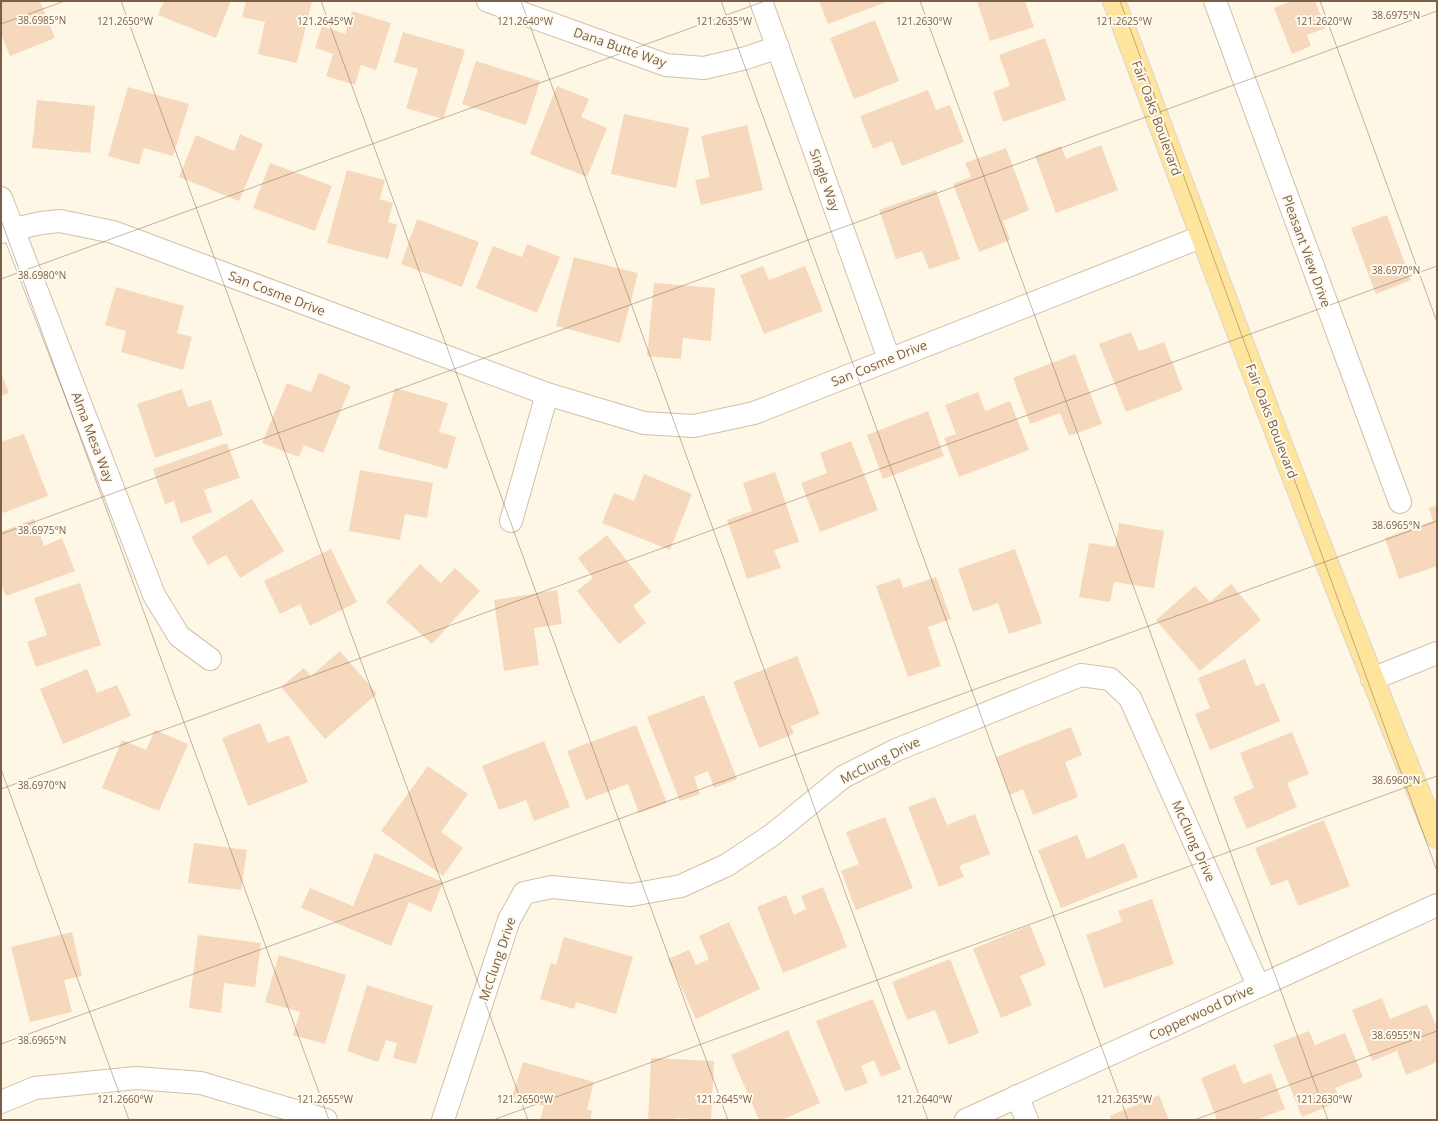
<svg xmlns="http://www.w3.org/2000/svg" width="1438" height="1121" font-family="'Open Sans',sans-serif">
<style>
.building{fill:#f6d8bc}
.lines{fill:none;stroke-linecap:round;stroke-linejoin:round}
.minor-casing{stroke:#d1c0aa;stroke-width:24}
.major-casing{stroke:#dcd5cf;stroke-width:24}
.minor{stroke:#fff;stroke-width:22}
.major{stroke:#ffe49c;stroke-width:22}
.ticks{fill:none;stroke:#7a5f48;stroke-width:1;stroke-opacity:0.45}
.labels{text-anchor:middle;dominant-baseline:central;stroke-width:4;stroke-linejoin:round;paint-order:stroke}
.street-label{font-size:13px;fill:#7a5f48;stroke:#fffaee}
.ticks-label{font-size:10px;text-anchor:middle;fill:#7a5f48;stroke:#fffaee;stroke-width:4;stroke-linejoin:round;paint-order:stroke}
</style>
<rect width="100%" height="100%" fill="#fef7e6"/>
<g class="building">
<polygon points="1,1 40,1 55,38 10,56 1,34"/>
<polygon points="164,1 231,1 216,38 158,15"/>
<polygon points="246,1 312,1 297,63 258,54 265,22 242,17"/>
<polygon points="819,1 889,1 828,24"/>
<polygon points="977,1 1025,1 1034,27 990,41"/>
<polygon points="1291,1 1315,1 1326,28 1307,35 1311,46 1292,54 1274,8"/>
<polygon points="352,11 391,23 376,70 361,65 355,85 326,76 333,54 315,48 322,26 345,34"/>
<polygon points="875,20 899,81 854,99 830,38"/>
<polygon points="403,32 465,50 443,119 406,108 418,69 394,62"/>
<polygon points="1045,38 1066,100 1003,122 993,92 1010,86 999,55"/>
<polygon points="476,61 540,81 526,125 462,104"/>
<polygon points="557,86 589,99 581,117 607,128 587,177 530,154"/>
<polygon points="128,87 189,104 173,156 144,148 139,165 108,156"/>
<polygon points="928,90 936,110 950,105 964,142 902,166 892,141 873,149 860,116"/>
<polygon points="37,100 95,106 90,153 32,148"/>
<polygon points="624,114 689,128 676,188 611,174"/>
<polygon points="747,125 763,190 701,205 695,180 710,177 701,136"/>
<polygon points="240,134 263,144 239,201 179,177 196,135 234,151"/>
<polygon points="1101,145 1118,190 1056,213 1035,156 1061,146 1066,159"/>
<polygon points="1006,148 1029,210 1003,221 1010,240 979,252 953,184 971,177 965,163"/>
<polygon points="270,163 332,186 315,231 253,208"/>
<polygon points="347,170 385,180 380,199 393,203 388,222 397,225 388,259 327,243"/>
<polygon points="936,190 960,259 929,269 922,251 896,259 879,210"/>
<polygon points="1387,215 1411,280 1376,294 1351,228"/>
<polygon points="417,219 479,242 462,287 401,264"/>
<polygon points="527,244 560,257 537,313 476,288 493,246 522,257"/>
<polygon points="574,257 638,273 620,343 556,326"/>
<polygon points="763,266 769,280 805,266 823,311 764,334 740,275"/>
<polygon points="654,283 715,288 711,341 683,338 681,359 647,356"/>
<polygon points="116,287 184,306 177,333 192,337 183,370 121,352 126,331 105,325"/>
<polygon points="1131,332 1139,351 1164,342 1183,390 1126,412 1099,344"/>
<polygon points="1075,354 1102,424 1069,436 1060,413 1030,424 1013,378"/>
<polygon points="1,373 9,393 1,396"/>
<polygon points="319,373 351,386 323,453 304,445 299,457 262,443 287,383 311,392"/>
<polygon points="395,388 448,403 439,432 456,437 447,469 378,449"/>
<polygon points="182,389 188,407 211,400 223,435 155,458 137,404"/>
<polygon points="978,392 985,411 1010,401 1029,450 959,477 944,438 956,434 945,405"/>
<polygon points="928,411 944,456 883,479 867,435"/>
<polygon points="24,434 48,496 3,513 1,509 1,442"/>
<polygon points="851,441 878,510 820,532 801,483 827,473 820,453"/>
<polygon points="227,443 240,478 204,490 212,512 181,523 174,501 165,504 153,469"/>
<polygon points="360,470 433,483 427,518 405,514 400,540 349,531"/>
<polygon points="775,472 799,542 774,550 781,568 747,579 727,520 752,511 743,483"/>
<polygon points="644,474 692,494 670,550 602,523 614,493 634,501"/>
<polygon points="252,499 284,551 240,578 226,555 208,565 191,537"/>
<polygon points="1437,505 1437,566 1399,579 1385,538 1433,521 1429,508"/>
<polygon points="34,519 44,546 62,538 75,571 6,596 1,584 1,532"/>
<polygon points="1119,523 1164,531 1154,588 1114,582 1110,602 1079,597 1089,543 1115,547"/>
<polygon points="607,535 651,592 633,606 646,623 619,644 577,591 593,578 578,558"/>
<polygon points="331,549 357,602 310,626 300,604 280,614 264,581"/>
<polygon points="1015,549 1042,623 1009,634 998,603 973,612 958,569"/>
<polygon points="420,564 441,583 455,568 480,591 432,644 386,602"/>
<polygon points="936,577 951,619 928,627 941,666 908,677 876,586 900,578 903,588"/>
<polygon points="80,583 101,645 36,667 27,642 47,635 34,598"/>
<polygon points="1231,584 1261,620 1200,671 1156,620 1195,586 1210,602"/>
<polygon points="557,590 562,624 534,628 539,665 504,671 494,600"/>
<polygon points="340,651 377,694 325,739 281,687 304,668 311,676"/>
<polygon points="797,656 820,714 791,726 794,734 759,748 733,682"/>
<polygon points="1245,659 1256,686 1264,683 1280,721 1210,750 1195,714 1210,708 1198,678"/>
<polygon points="87,669 97,693 117,685 131,716 63,744 40,689"/>
<polygon points="704,695 737,779 714,788 708,771 694,777 700,794 680,801 647,717"/>
<polygon points="260,723 268,743 289,735 308,782 248,806 222,738"/>
<polygon points="636,725 667,803 639,813 628,784 586,800 567,751"/>
<polygon points="1071,727 1082,755 1065,762 1078,797 1033,815 1023,789 1010,795 996,757"/>
<polygon points="155,730 188,744 159,811 102,788 122,740 146,750"/>
<polygon points="1292,732 1309,774 1287,783 1297,807 1247,829 1233,797 1254,788 1240,753"/>
<polygon points="544,741 570,807 534,821 526,800 499,810 482,766"/>
<polygon points="428,766 468,794 441,832 463,848 443,876 381,831"/>
<polygon points="935,797 947,825 975,814 990,854 959,866 964,877 939,887 908,807"/>
<polygon points="885,817 913,888 856,910 841,871 859,864 846,832"/>
<polygon points="1324,820 1350,886 1298,906 1288,880 1271,886 1255,848"/>
<polygon points="1077,835 1087,859 1124,843 1138,877 1061,908 1038,850"/>
<polygon points="194,843 247,850 241,890 188,883"/>
<polygon points="375,853 443,882 431,912 409,902 391,946 301,908 310,888 353,906"/>
<polygon points="823,887 847,947 783,973 757,907 786,895 794,915 806,909 801,896"/>
<polygon points="1152,899 1174,964 1104,988 1086,935 1122,922 1118,911"/>
<polygon points="729,922 760,989 696,1019 668,959 689,950 696,965 709,959 699,936"/>
<polygon points="1030,925 1046,965 1020,976 1032,1005 1001,1018 973,949"/>
<polygon points="72,932 82,976 64,980 72,1012 30,1022 11,947"/>
<polygon points="198,935 261,943 255,987 224,983 221,1013 189,1008"/>
<polygon points="564,937 633,957 616,1014 576,1002 574,1009 540,999 551,963 556,965"/>
<polygon points="279,955 346,975 325,1044 293,1035 300,1012 265,1002"/>
<polygon points="950,959 979,1033 949,1045 935,1010 907,1020 892,982"/>
<polygon points="367,985 433,1006 416,1064 393,1058 397,1043 386,1040 378,1062 347,1051"/>
<polygon points="1382,998 1390,1019 1427,1004 1437,1028 1437,1062 1406,1075 1397,1051 1372,1061 1352,1010"/>
<polygon points="873,999 901,1069 881,1077 874,1060 861,1066 868,1083 845,1092 816,1021"/>
<polygon points="788,1030 820,1103 782,1120 759,1120 731,1055"/>
<polygon points="1309,1031 1315,1045 1345,1033 1363,1077 1335,1088 1341,1101 1302,1117 1273,1045"/>
<polygon points="651,1058 714,1061 711,1120 675,1118 675,1120 648,1120"/>
<polygon points="523,1062 594,1082 587,1109 592,1111 590,1120 540,1120 544,1106 512,1097"/>
<polygon points="1235,1064 1243,1084 1271,1073 1285,1109 1256,1120 1217,1120 1201,1078"/>
<polygon points="1159,1095 1169,1120 1111,1120 1110,1116"/>
</g>
<g class="lines">
<g class="minor-casing">
<g id="minor">
<polyline points="488,1 666,65 704,68 746,58 778,47"/>
<polyline points="761,1 889,359"/>
<polyline points="1215,1 1400,502"/>
<polyline points="1,198 154,595 179,636 210,659"/>
<polyline points="1,232 41,223 60,221 113,232 547,394 644,423 694,426 754,413 1201,237"/>
<polyline points="511,521 547,394"/>
<polyline points="1372,679 1437,653"/>
<polyline points="1017,1096 1027,1120"/>
<polyline points="1,1102 35,1088 136,1078 201,1083 326,1120"/>
<polyline points="443,1120 509,920 524,893 552,887 631,895 681,886 727,865 772,835 843,777 896,750 1081,675 1110,679 1130,698 1258,985"/>
<polyline points="966,1120 1437,905"/>
</g>
</g>
<g class="major-casing">
<path id="major" d="M1114 1C1218 281 1323 561 1437 837"/>
</g>
<use href="#minor" class="minor"/>
<use href="#major" class="major"/>
</g>
<path class="ticks" d="M121 1 528 1120M321 1 728 1120M521 1 928 1120M721 1 1128 1120M920 1 1328 1120M1120 1 1437 871M1320 1 1437 322M1 24 65 1M1 220 329 1120M1 279 765 1M1 534 1437 11M1 769 129 1120M1 789 1437 266M1 1044 1437 521M493 1120 1437 776M1194 1120 1437 1031"/>
<g class="labels">
<g class="street-label">
<text transform="translate(620 47) rotate(19)">Dana Butte Way</text>
<text transform="translate(1157 118) rotate(70)">Fair Oaks Boulevard</text>
<text transform="translate(825 180) rotate(70)">Single Way</text>
<text transform="translate(1307 251) rotate(70)">Pleasant View Drive</text>
<text transform="translate(277 293) rotate(21)">San Cosme Drive</text>
<text transform="translate(879 363) rotate(-22)">San Cosme Drive</text>
<text transform="translate(1272 421) rotate(69)">Fair Oaks Boulevard</text>
<text transform="translate(93 437) rotate(69)">Alma Mesa Way</text>
<text transform="translate(880 760) rotate(-27)">McClung Drive</text>
<text transform="translate(1194 841) rotate(66)">McClung Drive</text>
<text transform="translate(497 959) rotate(-71)">McClung Drive</text>
<text transform="translate(1201 1012) rotate(-25)">Copperwood Drive</text>
</g>
</g>
<g class="ticks-label">
<text x="1396" y="19">38.6975°N</text>
<text x="42" y="24">38.6985°N</text>
<text x="1324" y="25">121.2620°W</text>
<text x="125" y="25">121.2650°W</text>
<text x="325" y="25">121.2645°W</text>
<text x="525" y="25">121.2640°W</text>
<text x="724" y="25">121.2635°W</text>
<text x="924" y="25">121.2630°W</text>
<text x="1124" y="25">121.2625°W</text>
<text x="1396" y="274">38.6970°N</text>
<text x="42" y="279">38.6980°N</text>
<text x="1396" y="529">38.6965°N</text>
<text x="42" y="534">38.6975°N</text>
<text x="1396" y="784">38.6960°N</text>
<text x="42" y="789">38.6970°N</text>
<text x="1396" y="1039">38.6955°N</text>
<text x="42" y="1044">38.6965°N</text>
<text x="125" y="1103">121.2660°W</text>
<text x="325" y="1103">121.2655°W</text>
<text x="525" y="1103">121.2650°W</text>
<text x="724" y="1103">121.2645°W</text>
<text x="924" y="1103">121.2640°W</text>
<text x="1124" y="1103">121.2635°W</text>
<text x="1324" y="1103">121.2630°W</text>
</g>
<rect width="1438" height="1121" fill="none" stroke="#7a5f48" stroke-width="4"/>
</svg>
